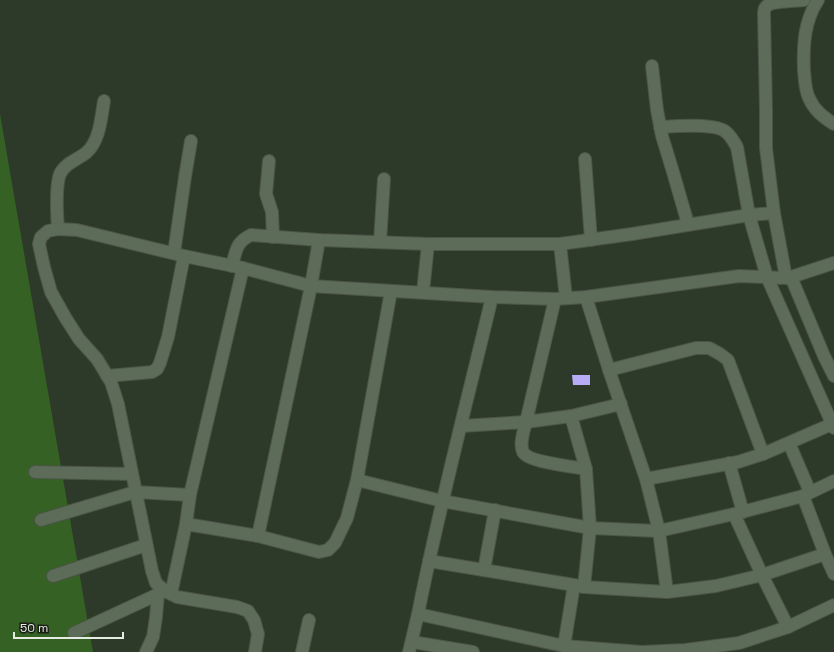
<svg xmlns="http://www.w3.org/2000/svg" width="834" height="652" font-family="'Space Grotesk',sans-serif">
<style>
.green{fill:#356124}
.building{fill:#b7adf6}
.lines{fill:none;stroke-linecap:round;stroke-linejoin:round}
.minor-casing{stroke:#4b5547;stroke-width:14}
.minor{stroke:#5d6b59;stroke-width:12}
</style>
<rect width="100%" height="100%" fill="#2d3929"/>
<polygon class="green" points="0,114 93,652 0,652"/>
<polygon class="building" points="572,375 590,375 590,385 573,385"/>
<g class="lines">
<g class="minor-casing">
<g id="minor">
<path d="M818 0C804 21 803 46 804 71 805 80 805 90 809 98 814 110 823 117 834 124"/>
<polyline points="652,66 657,110 662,136 673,172 688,224"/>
<path d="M660 127C675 126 716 123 726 132 731 136 734 142 737 147L749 215 767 277 780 278 791 277 834 263"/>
<polyline points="585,159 591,240"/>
<polyline points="269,161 266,194 272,212 273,237"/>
<path d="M58 229C57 215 55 187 60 174 65 163 77 160 86 153 100 141 101 118 104 101"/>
<polyline points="380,242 384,179"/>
<polyline points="560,244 566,298"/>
<polyline points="174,253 185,177 191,141"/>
<path d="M232 266C236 251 236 242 251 235L319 240 428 244H560L632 234 749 215 774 213"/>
<polyline points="791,277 824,356 834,376"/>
<path d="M786 278 774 213 766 148V111L764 13C764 10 765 7 768 5 774 1 796 1 804 0"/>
<polyline points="423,292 428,244"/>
<path d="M492 297C467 402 439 507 418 614L564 646 642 652 685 650 739 643 788 627 834 605"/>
<polyline points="586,297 609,370 646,479 738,462 763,454 832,424"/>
<polyline points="555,299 526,422 571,416 621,404"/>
<polyline points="609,370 696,348 709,348 720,354 728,360 763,454"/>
<polyline points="107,376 152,372 157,369 160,363 168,337 184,256"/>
<path d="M461 426 526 422C524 431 519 443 523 452 528 462 574 467 586 469"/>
<polyline points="789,443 810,492"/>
<polyline points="729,463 743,512"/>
<polyline points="35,472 131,474"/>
<polyline points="646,479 659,531 667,592"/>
<polyline points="357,480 442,501 590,528 659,531 734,514 803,496 834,481"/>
<polyline points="803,496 825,554 834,574"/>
<polyline points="734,514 762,575 788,627"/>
<polyline points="41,520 135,492 190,495"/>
<polyline points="186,524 258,536 319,552 328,550 335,543 347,518 357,480 391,291"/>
<polyline points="258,536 311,286 319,240"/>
<polyline points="429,561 574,585"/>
<polyline points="484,570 495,510"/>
<polyline points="53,576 146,545"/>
<polyline points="584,587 667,592 716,586 762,575 825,554"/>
<polyline points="171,594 186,524 190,495 243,268"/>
<polyline points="74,633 165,591"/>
<polyline points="412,642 473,652"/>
<polyline points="564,646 574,585 584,587 590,528 586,469 571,416"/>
<polyline points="146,652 153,637 156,617 158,594"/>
<polyline points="255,652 258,634 254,620 248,611 237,607 177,597 165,591 156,583 152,571 118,404 111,382 97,359 79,339 65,317 51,292 44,267 39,244 41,237 48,231 58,229 77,230 184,256 243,268 311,286 492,297 555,299 586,297 739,276 767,277 834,428"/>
<polyline points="302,652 309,620"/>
<polyline points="409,652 418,614"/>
</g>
</g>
<use href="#minor" class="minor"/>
</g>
<path d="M14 632v6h109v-6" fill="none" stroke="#e5ece2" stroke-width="2"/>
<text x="20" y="632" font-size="12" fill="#e5ece2" stroke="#191e17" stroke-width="3" paint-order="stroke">50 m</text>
</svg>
